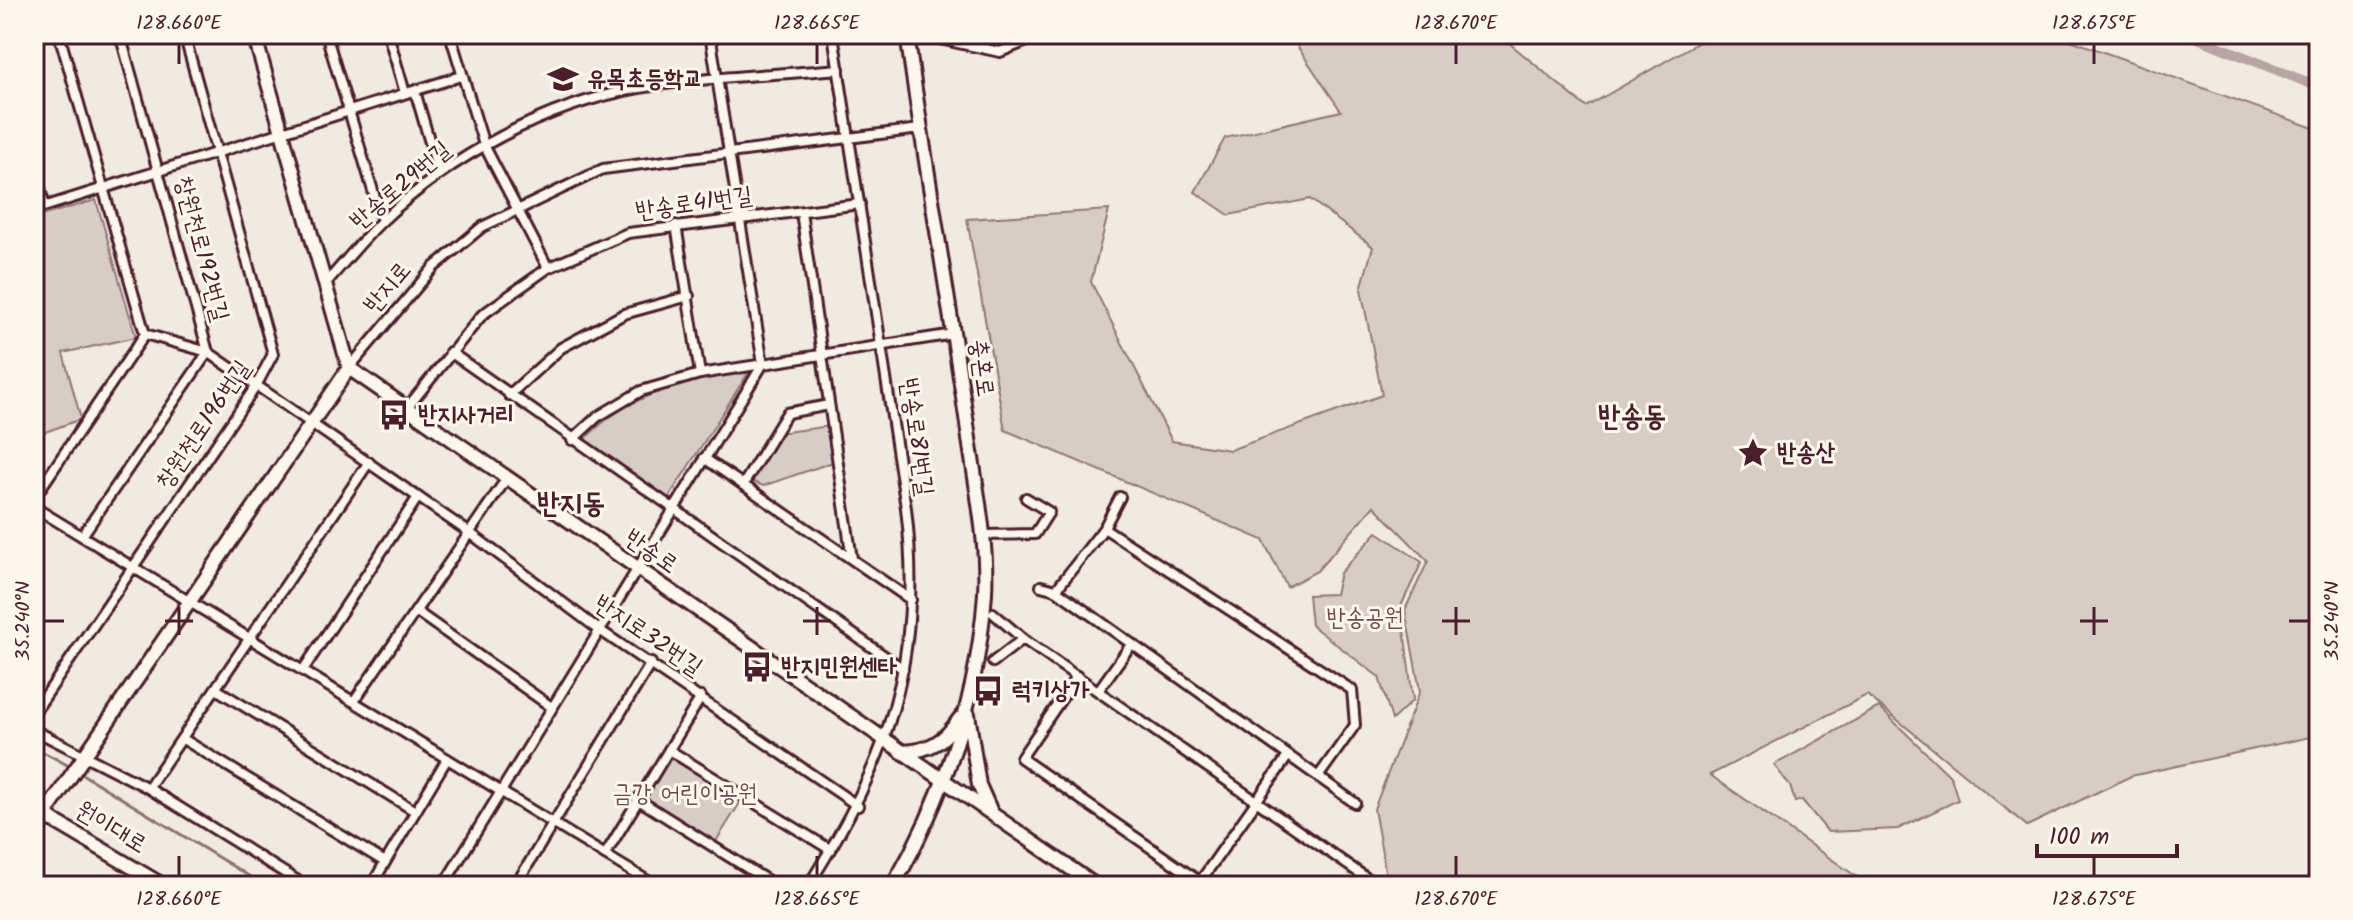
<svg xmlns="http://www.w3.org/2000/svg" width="2353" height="920" font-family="Kalam,'Poor Story',sans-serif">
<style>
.green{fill:#d8ccc6;stroke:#917678;stroke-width:2}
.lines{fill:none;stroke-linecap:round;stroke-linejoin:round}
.stream{stroke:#8c6f72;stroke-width:3}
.canal{stroke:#b8a4a2;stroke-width:10}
.street-casing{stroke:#4a1f2b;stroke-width:14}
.secondary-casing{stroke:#4a1f2b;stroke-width:18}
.primary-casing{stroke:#4a1f2b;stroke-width:18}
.street{stroke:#fbf7ec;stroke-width:8}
.secondary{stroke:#fbf7ec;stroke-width:12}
.primary{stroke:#fbf7ec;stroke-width:12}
.ticks{fill:none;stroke:#4a1f2b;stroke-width:3}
.labels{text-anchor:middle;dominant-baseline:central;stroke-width:6;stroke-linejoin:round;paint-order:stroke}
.poi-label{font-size:24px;font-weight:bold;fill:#4a1f2b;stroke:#fbf7ec;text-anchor:start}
.street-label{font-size:24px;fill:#4a1f2b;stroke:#fbf7ec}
.park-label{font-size:24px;fill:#6e4a52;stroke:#fbf7ec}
.quarter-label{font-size:28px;font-weight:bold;fill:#4a1f2b;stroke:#fbf7ec}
.neatline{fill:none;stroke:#4a1f2b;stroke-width:3}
.ticks-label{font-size:20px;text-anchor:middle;fill:#4a1f2b}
</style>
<rect width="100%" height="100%" fill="#f0eae0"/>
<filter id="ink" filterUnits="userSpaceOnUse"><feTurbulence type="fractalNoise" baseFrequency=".0125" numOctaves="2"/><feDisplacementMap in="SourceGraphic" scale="16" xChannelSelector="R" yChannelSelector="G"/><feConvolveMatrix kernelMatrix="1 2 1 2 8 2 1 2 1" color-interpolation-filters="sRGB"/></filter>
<g filter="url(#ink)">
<g class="green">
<polygon points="1289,34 1488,34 1508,42 1586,107 1713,34 2054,34 2319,130 2319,735 2131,776 2027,826 1867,695 1710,775 1870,886 1388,886 1374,809 1420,691 1405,610 1428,561 1374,506 1317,571 1287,587 1263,540 1005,430 967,219 1109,210 1091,282 1172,441 1230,450 1382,395 1361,289 1373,247 1310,199 1229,215 1195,192 1225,138 1341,111"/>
<polygon points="96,200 136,337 63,353 81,419 34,436 34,218"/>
<path d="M750 370 667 500 583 441C628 392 687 381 750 370Z"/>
<polygon points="830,426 836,461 763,486 749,480 778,433"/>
<polygon points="1377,532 1422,562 1401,606 1413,700 1392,720 1379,677 1311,625 1308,595 1335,594 1340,573"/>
<polygon points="1879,707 1951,777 1958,800 1898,829 1828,832 1802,800 1795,802 1790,786 1774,765"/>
<polygon points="670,753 743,798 715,843 642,800"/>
</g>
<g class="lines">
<g class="stream">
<polyline points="34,747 71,767"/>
<polyline points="77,771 265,886"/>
</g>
<polyline class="canal" points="2188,34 2319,87"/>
<g class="street-casing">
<g id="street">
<polyline points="326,34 382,221"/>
<polyline points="388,34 405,93"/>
<polyline points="450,34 484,145 548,268"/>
<polyline points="916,34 1000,52 1044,34"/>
<polyline points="1579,34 1581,34"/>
<polyline points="415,91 439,174"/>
<polyline points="34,168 45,206"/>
<polyline points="34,210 461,76"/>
<polyline points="801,212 852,559"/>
<polyline points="676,225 700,374"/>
<path d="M325 284C344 263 362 240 382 221 451 156 545 105 639 88 704 77 773 75 839 69"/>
<polyline points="145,334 208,352 470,533 598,629 858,806"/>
<polyline points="450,352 903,669"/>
<polyline points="349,368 434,267 482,227 603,169 920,129"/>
<polyline points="509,395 561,348 624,314 689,296"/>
<polyline points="407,408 482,315 548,268 628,233 860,204"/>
<polyline points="572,440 597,417 641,391 700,374 954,334"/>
<polyline points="704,458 911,600"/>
<polyline points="743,485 787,413 829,405"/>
<polyline points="1120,497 1104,528 1352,690 1355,725 1318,777"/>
<polyline points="34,498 145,334 59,34"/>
<polyline points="34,507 656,886"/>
<polyline points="982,535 1035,534 1049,512 1026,498"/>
<polyline points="82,536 208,352 120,34"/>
<polyline points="1041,586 1056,590 1355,803"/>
<polyline points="1056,590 1104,528"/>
<polyline points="417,612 550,706"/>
<polyline points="993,613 1023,639 1368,879"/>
<polyline points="993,662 1023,639"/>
<polyline points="303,670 418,497"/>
<polyline points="1077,676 1021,758 1206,886"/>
<polyline points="216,689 415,811"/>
<polyline points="1098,691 1130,646"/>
<polyline points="354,701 507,478"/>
<polyline points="34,713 256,386 273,354 184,34"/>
<polyline points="34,730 148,788 306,886"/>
<polyline points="183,739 385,862"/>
<polyline points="669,750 831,850"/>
<polyline points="148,788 369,462"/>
<polyline points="637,799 776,886"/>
<polyline points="605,855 701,697"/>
<polyline points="521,877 536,886"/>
<polyline points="371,886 447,759"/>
<polyline points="443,886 763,364 710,34"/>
<polyline points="515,886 651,663"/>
<path d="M808 886C889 758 924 661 906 508L833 34"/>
<polyline points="1197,886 1288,756"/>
</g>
</g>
<g class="secondary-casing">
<g id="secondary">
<polyline points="254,34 349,368 1096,886"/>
<polyline points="968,714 979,785 991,812"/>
<path d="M902 752C930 751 945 741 960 718"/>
<polyline points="34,830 349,368"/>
<path d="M893 886C945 795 978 698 985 593 988 538 974 479 967 424 948 294 925 164 907 34"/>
</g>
</g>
<g class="primary-casing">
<g id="primary">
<polyline points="2313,34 2319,36"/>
<polyline points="34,809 164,886"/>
</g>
</g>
<use href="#street" class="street"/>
<use href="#secondary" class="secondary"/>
<use href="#primary" class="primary"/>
</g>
</g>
<path class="ticks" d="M179 44V64M817 44V64M1456 44V64M2094 44V64M179 607V635M817 607V635M1456 607V635M2094 607V635M44 621H64M165 621H193M803 621H831M1442 621H1470M2080 621H2108M2289 621H2309M179 856V876M817 856V876M1456 856V876M2094 856V876"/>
<defs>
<g id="school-bare" transform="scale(2.4)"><path d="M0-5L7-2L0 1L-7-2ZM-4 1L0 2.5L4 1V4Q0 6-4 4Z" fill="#4a1f2b" stroke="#fbf7ec" stroke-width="2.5" paint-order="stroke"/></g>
<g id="bus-bare" transform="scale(2.4)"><path d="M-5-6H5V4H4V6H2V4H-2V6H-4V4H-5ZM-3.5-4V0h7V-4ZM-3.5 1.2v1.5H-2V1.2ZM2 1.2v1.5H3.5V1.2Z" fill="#4a1f2b" stroke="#fbf7ec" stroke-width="2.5" paint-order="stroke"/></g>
<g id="sight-bare" transform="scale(2.4)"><path d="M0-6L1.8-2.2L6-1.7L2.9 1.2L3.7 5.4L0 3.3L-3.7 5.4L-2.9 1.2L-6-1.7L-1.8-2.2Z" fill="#4a1f2b" stroke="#fbf7ec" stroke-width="2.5" paint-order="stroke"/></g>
</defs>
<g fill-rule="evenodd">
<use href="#school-bare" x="563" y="79"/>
<use href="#bus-bare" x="394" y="415"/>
<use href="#sight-bare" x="1753" y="453"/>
<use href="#bus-bare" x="757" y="667"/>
<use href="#bus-bare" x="988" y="691"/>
</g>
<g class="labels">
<g class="poi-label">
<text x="587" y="79">유목초등학교</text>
<text x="418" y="415">반지사거리</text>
<text x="1777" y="453">반송산</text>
<text x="781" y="667">반지민원센타</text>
<text x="1012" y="691">럭키상가</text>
</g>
<g class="street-label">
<text transform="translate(401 186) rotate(-40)">반송로29번길</text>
<text transform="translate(694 204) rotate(-8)">반송로41번길</text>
<text transform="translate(201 249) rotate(75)">창원천로192번길</text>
<text transform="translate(388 288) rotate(-50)">반지로</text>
<text transform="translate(981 368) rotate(82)">충혼로</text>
<text transform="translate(204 425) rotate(-56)">창원천로196번길</text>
<text transform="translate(916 437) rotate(82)">반송로81번길</text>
<text transform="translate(651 552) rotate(35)">반송로</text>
<text transform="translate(648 636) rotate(34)">반지로32번길</text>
<text transform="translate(111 828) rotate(31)">원이대로</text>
</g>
<g class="park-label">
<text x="1365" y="618">반송공원</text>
<text x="685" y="794">금강 어린이공원</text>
</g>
<g class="quarter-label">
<text x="1632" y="417">반송동</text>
<text x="571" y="504">반지동</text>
</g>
</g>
<rect width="2353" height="920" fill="none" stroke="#fbf7ec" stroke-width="88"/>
<path d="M2037 844v12h140v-12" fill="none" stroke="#4a1f2b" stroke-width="4"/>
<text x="2049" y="844" font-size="24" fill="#4a1f2b" stroke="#fbf7ec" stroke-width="6" paint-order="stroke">100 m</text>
<rect x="44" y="44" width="2265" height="832" class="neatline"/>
<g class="ticks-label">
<text x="179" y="29">128.660°E</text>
<text x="817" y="29">128.665°E</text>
<text x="1456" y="29">128.670°E</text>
<text x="2094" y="29">128.675°E</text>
<text transform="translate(22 621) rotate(-90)" y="7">35.240°N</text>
<text transform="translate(2331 621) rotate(-90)" y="7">35.240°N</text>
<text x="179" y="905">128.660°E</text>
<text x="817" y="905">128.665°E</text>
<text x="1456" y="905">128.670°E</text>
<text x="2094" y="905">128.675°E</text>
</g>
</svg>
